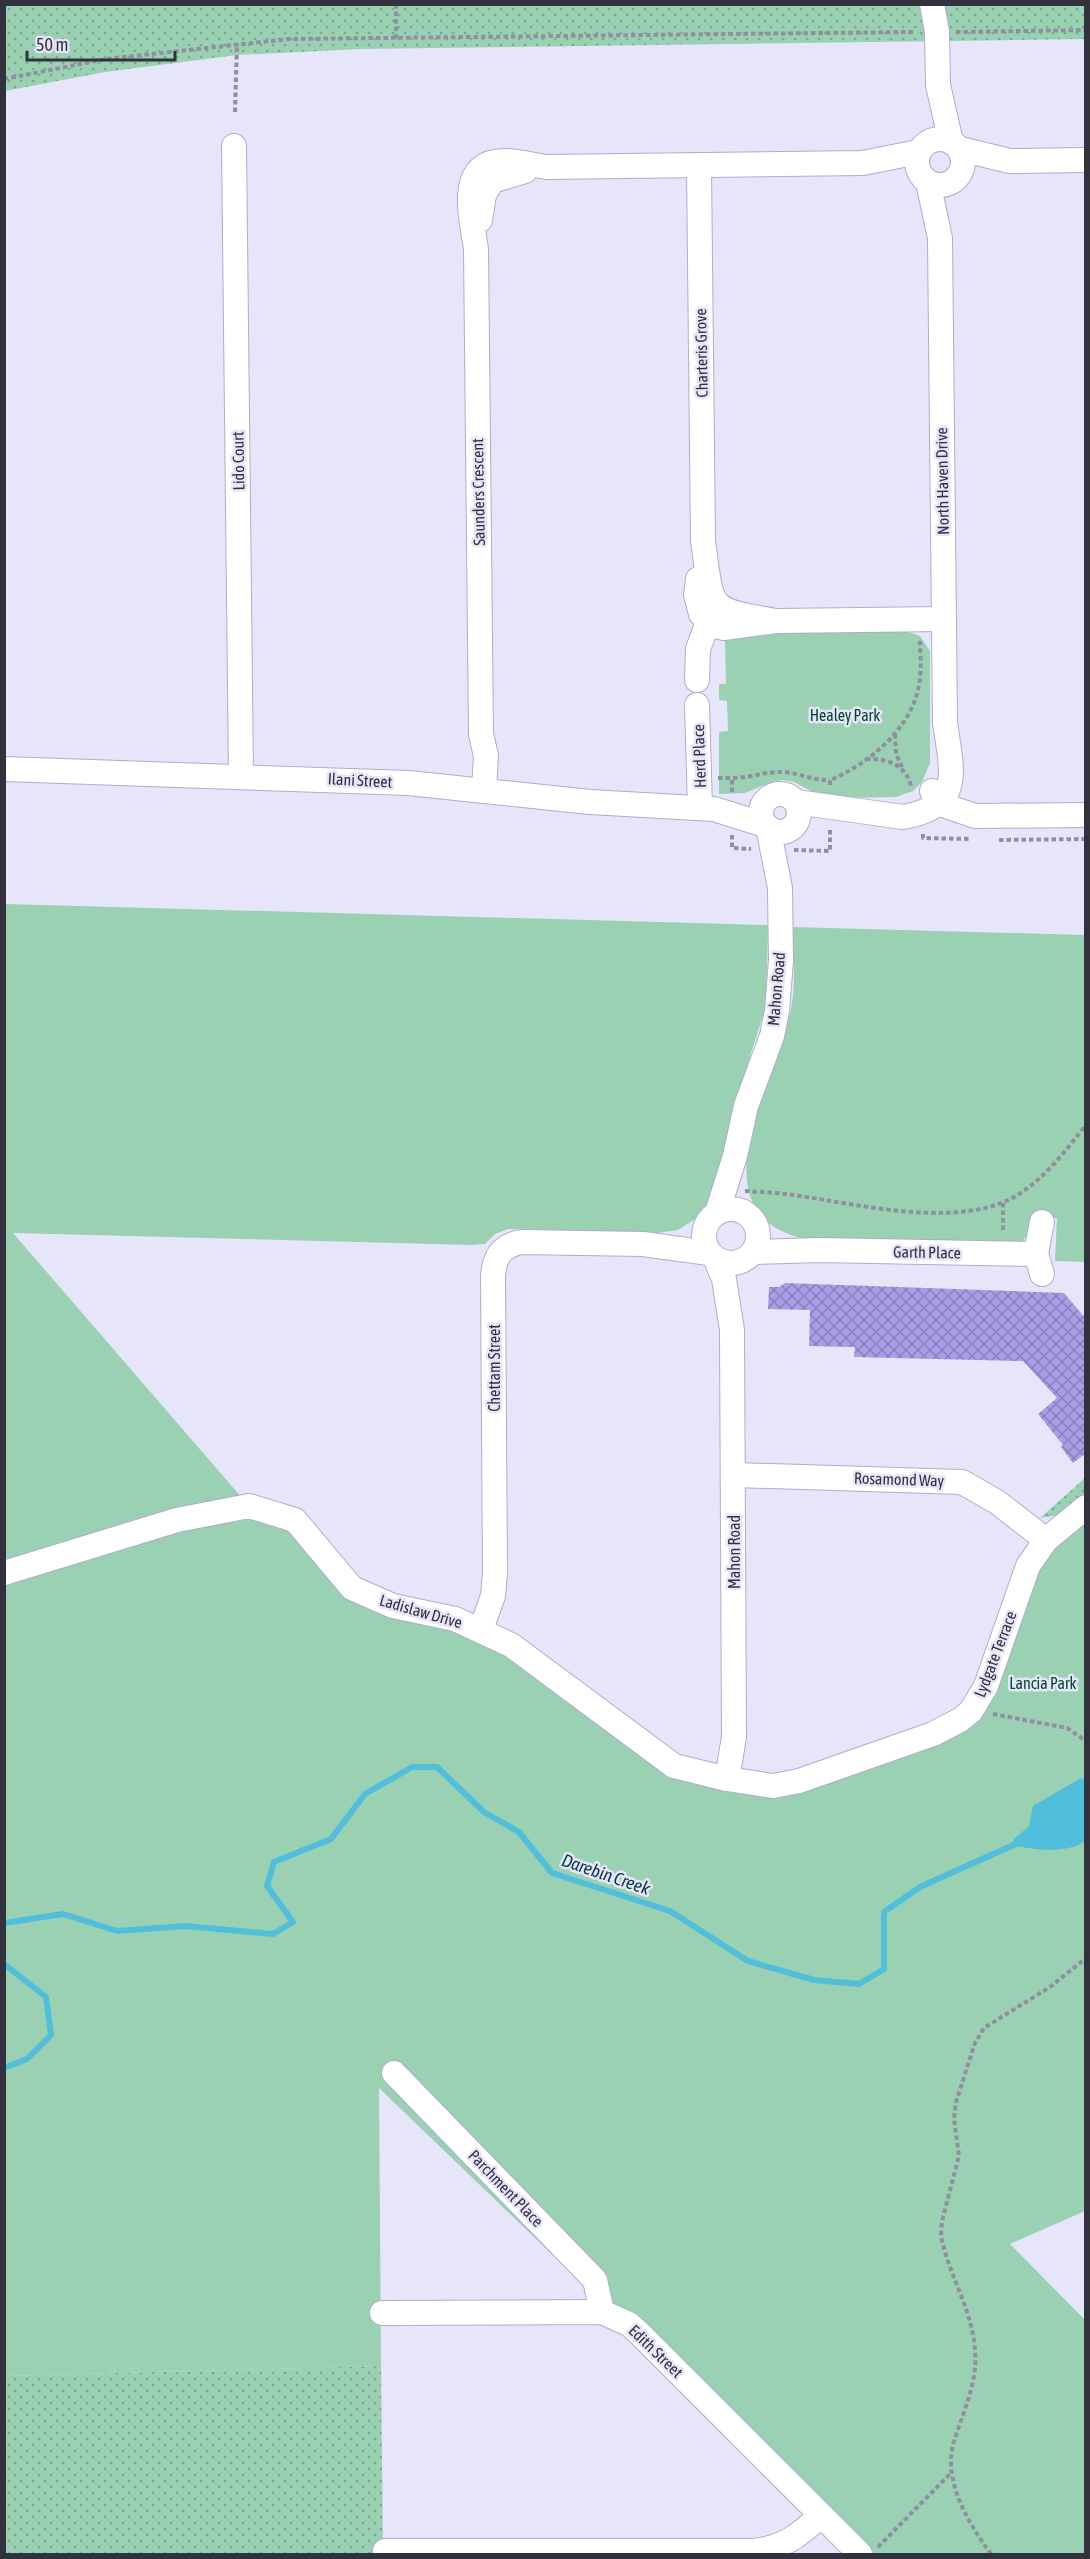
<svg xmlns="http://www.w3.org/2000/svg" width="1090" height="2559" font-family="'Asap Condensed',sans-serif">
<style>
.grass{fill:url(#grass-dots)}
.park{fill:#99d1b2}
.water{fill:#51bedc}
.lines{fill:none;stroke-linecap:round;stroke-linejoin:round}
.stream{stroke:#51bedc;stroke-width:6}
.building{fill:url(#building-cross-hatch)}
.minor-casing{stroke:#b0accd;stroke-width:26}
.path{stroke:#908fa0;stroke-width:4;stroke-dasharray:4.5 3;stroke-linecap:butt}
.minor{stroke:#fff;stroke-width:24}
.labels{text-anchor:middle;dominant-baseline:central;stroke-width:5;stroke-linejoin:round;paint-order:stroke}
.street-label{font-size:16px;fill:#32313e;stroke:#e7e5fa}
.park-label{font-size:16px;fill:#00482c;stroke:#e7e5fa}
.water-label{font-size:18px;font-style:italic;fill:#043945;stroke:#e7e5fa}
</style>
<defs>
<pattern id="grass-dots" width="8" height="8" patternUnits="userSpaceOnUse" patternTransform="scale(1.5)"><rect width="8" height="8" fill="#99d1b2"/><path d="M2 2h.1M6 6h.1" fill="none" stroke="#7daa92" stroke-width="1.8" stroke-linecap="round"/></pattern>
<pattern id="building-cross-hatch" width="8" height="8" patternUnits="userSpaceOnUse" patternTransform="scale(1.5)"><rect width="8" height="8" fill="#a89de7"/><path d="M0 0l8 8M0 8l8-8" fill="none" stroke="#8981bd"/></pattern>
</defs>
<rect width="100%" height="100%" fill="#e7e5fa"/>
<g class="grass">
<polygon points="5,5 1085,5 1085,39 361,49 237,55 105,72 5,91"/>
<polygon points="1085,1478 1085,1493 1059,1515 1040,1518"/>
<polygon points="381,2366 383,2554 5,2554 4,2376"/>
</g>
<g class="park">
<polygon points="905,631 920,636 930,651 930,763 922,782 913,791 896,797 841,798 820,796 794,782 783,780 771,782 745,793 719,794 719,732 728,731 727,701 719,700 719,684 726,684 725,639 766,633"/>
<polygon points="5,904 768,925 766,1006 731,1116 723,1166 712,1203 697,1218 678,1230 657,1233 508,1229 495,1234 485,1244 471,1245 13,1233 249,1506 295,1520 376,1599 376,1613 466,1634 504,1653 656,1768 667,1775 721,1789 768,1798 783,1796 938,1744 960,1734 976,1722 989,1704 1043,1560 1085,1521 1085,2211 1010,2244 1085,2320 1085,2554 875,2554 637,2316 616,2304 593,2301 587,2288 379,2088 381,2366 5,2376"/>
<path d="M792 927 1085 935V1262L1055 1261 1057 1218 1033 1217 1031 1231 1020 1244C969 1243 919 1242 869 1241 846 1241 819 1244 797 1237 697 1208 773 1079 789 1018 797 989 793 956 792 927Z"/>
</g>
<path class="water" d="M1085 1778V1841C1068 1854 1033 1850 1013 1845V1840L1029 1826 1033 1806 1079 1779Z"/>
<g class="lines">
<g class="stream">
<polyline points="4,1923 63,1914 117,1931 185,1926 273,1934 293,1922 267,1886 274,1862 331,1839 365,1794 412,1767 437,1767 484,1812 519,1832 552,1873 670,1911 748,1961 814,1980 859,1984 884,1969 884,1912 920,1887 1020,1842"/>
<polyline points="4,1964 46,1997 51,2035 27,2059 4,2068"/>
</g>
</g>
<polygon class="building" points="785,1283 1064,1293 1086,1319 1086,1453 1073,1463 1061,1447 1063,1445 1038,1414 1057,1398 1023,1361 854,1357 855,1347 809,1346 810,1310 768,1309 769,1287 779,1287"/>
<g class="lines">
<g class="minor-casing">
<g id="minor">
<polyline points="932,4 937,32 938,85 951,142"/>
<circle cx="940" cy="162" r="23"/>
<polyline points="234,146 241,776"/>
<polyline points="960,149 1010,161 1086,160"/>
<path d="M699 166 703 541C713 610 705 609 776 621"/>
<polyline points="480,220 484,195 492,181 525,171"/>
<polyline points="698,579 696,595 701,614 715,626 724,628 776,621 944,619"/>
<polyline points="697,680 698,649 708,622"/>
<polyline points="697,705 700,808"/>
<polyline points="4,769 408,783 590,802 714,809 765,825"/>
<path d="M484 790 486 756 481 734 476 249C472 220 455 161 504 161 518 161 532 165 546 167L863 163 918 152"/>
<polyline points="932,791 940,804 975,816 1086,815"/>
<circle cx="780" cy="813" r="19"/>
<path d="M796 802 903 817C964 807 952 771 945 723L940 238 928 182"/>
<circle cx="731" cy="1236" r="27"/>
<polyline points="717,1213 735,1156 746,1106 772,1036 777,1011 781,960 780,888 768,827"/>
<polyline points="753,1252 819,1250 1036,1254"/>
<polyline points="716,1260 724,1279 732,1330 734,1737 727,1779"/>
<polyline points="1042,1274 1036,1254 1042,1222"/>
<polyline points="734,1475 962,1482 997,1502 1046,1540"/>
<polyline points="4,1573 177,1520 249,1506 295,1520 352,1588 393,1606 455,1619 511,1645 674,1766 727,1779 773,1786 799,1781 933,1734 960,1720 971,1711 986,1686 1028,1566 1046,1540 1086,1507"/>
<path d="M481 1629 493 1596 495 1573 493 1277C494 1257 501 1246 521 1242L643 1244 709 1253"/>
<polyline points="394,2073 595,2280 602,2312"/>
<polyline points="382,2313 602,2312 629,2324 639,2333 860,2554"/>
<path d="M385 2551H753C783 2548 799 2536 821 2515"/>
</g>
</g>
<g class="path">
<polyline points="396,4 396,39"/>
<polyline points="956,32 1086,30"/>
<polyline points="4,79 106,59 289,39 915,32"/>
<polyline points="235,112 237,44"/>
<polyline points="895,734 896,754 902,767"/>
<path d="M866 759C887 758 906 765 911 786"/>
<polyline points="718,778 732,778"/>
<path d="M830 785V780C869 764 912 728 919 685 922 669 920 653 920 638"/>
<path d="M732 792V778C750 778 767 771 784 772 800 773 813 781 830 780"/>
<polyline points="923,834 923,838 971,839"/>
<polyline points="732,835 732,848 751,849"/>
<polyline points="999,840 1086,839"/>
<polyline points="794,850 830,851 830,829"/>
<path d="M745 1191C763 1192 782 1193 800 1196 861 1205 964 1230 1019 1194 1046 1177 1066 1150 1086 1125"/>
<polyline points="1003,1203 1003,1232"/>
<polyline points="993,1714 1067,1728 1086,1741"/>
<polyline points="878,2547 951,2473"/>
<path d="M991 2554C969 2524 942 2481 954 2441 964 2410 978 2382 975 2349 972 2309 948 2274 941 2235L942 2221 959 2156 954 2119 956 2102 975 2043 984 2028 1050 1987 1086 1958"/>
</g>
<use href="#minor" class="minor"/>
</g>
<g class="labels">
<g class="street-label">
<text transform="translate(701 353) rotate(-91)">Charteris Grove</text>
<text transform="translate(238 461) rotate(-91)">Lido Court</text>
<text transform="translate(942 481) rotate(-91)">North Haven Drive</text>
<text transform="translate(478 492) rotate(-91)">Saunders Crescent</text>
<text transform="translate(699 756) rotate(-92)">Herd Place</text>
<text transform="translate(360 780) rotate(3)">Ilani Street</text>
<text transform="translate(776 989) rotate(-85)">Mahon Road</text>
<text transform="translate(927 1252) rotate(1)">Garth Place</text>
<text transform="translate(494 1368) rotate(-90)">Chettam Street</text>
<text transform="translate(899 1479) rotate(2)">Rosamond Way</text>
<text transform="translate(734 1552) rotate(-90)">Mahon Road</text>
<text transform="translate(421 1611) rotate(16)">Ladislaw Drive</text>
<text transform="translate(995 1654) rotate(-69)">Lydgate Terrace</text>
<text transform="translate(506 2188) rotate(46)">Parchment Place</text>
<text transform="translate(656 2351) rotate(44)">Edith Street</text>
</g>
<g class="park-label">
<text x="845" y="715">Healey Park</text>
<text x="1043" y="1683">Lancia Park</text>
</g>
<g class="water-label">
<text transform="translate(606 1874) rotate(19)">Darebin Creek</text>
</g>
</g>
<rect width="1090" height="2559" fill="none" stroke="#32313e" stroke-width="12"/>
<path d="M27 51v9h148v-9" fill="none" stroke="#32313e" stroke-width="3"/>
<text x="36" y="51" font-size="18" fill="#32313e" stroke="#e7e5fa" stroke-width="4.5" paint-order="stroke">50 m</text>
</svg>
